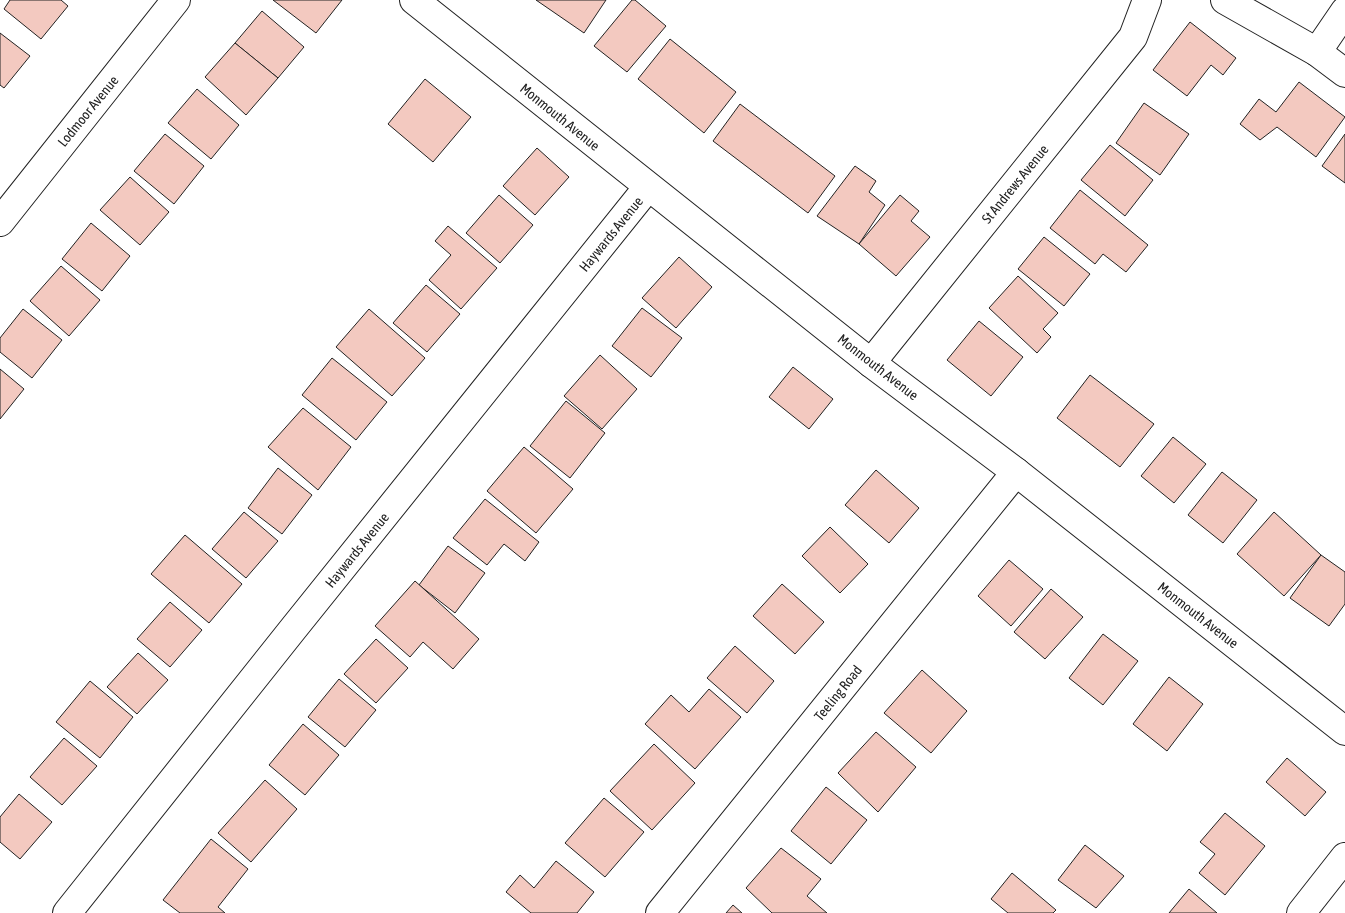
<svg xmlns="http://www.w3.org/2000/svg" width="1345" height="913" font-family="'Asap Condensed',sans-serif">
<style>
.building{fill:#f3c9c0;stroke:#222}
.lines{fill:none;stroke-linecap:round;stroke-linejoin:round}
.minor-casing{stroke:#222;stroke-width:30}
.minor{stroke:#fff;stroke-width:28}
.labels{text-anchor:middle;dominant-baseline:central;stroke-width:4;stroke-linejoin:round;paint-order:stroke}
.street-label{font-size:14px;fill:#222;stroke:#fff}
</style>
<rect width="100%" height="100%" fill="#fff"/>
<g class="building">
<polygon points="10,0 61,0 68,6 41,39 4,9"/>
<polygon points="273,0 342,0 316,33"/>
<polygon points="536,0 606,0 584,33"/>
<polygon points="632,0 635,0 666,26 627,72 594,46"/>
<polygon points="262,11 304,47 278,78 235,43"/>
<polygon points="1190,22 1236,58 1223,75 1211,65 1187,96 1153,70"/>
<polygon points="0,33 30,56 4,88 0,85"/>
<polygon points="670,39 736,92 704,133 638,79"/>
<polygon points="235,43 278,78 246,115 205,77"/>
<polygon points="425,79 471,117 433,162 388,124"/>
<polygon points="1299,82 1345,117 1316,157 1277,127 1260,140 1240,124 1259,99 1276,112"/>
<polygon points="197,89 239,125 211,159 168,123"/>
<polygon points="1144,103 1189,134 1160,175 1116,143"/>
<polygon points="740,104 835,176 808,213 713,141"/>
<polygon points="165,134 204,166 174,204 134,171"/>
<polygon points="1345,134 1345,183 1322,166"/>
<polygon points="1110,145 1153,180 1125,216 1081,180"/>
<polygon points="537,148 569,177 535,215 503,186"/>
<polygon points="855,166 876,181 869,192 885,205 859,244 817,216"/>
<polygon points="130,177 169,212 140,245 100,210"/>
<polygon points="1080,190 1148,245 1126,272 1103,254 1095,264 1050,228"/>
<polygon points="499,195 533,225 500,263 466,233"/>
<polygon points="900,195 919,211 911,221 930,237 896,276 859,244"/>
<polygon points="91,223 130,256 102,291 62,259"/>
<polygon points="448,226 497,268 461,309 429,280 451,255 435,241"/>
<polygon points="1044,237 1090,274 1064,306 1018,269"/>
<polygon points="679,257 712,287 676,328 642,298"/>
<polygon points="61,266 100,300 69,336 30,301"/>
<polygon points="1018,276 1058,313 1043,329 1051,337 1037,353 989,308"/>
<polygon points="426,285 460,314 427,352 393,323"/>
<polygon points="642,308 682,338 651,377 612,346"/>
<polygon points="23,309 62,340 32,378 0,352 0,338"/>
<polygon points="369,309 425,358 392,396 336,347"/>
<polygon points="979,321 1023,357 991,396 947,360"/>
<polygon points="600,355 637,389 602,429 564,396"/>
<polygon points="332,358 387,402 356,440 302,395"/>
<polygon points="793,367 833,399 809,429 769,397"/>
<polygon points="0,369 24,389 0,419"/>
<polygon points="1090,375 1154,424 1120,467 1057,418"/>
<polygon points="566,401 605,433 570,478 530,446"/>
<polygon points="303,408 351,447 318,490 268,447"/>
<polygon points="1173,437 1206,464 1174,503 1141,476"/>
<polygon points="524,447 573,489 536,533 487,491"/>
<polygon points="278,468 312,495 282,534 248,508"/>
<polygon points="876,470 919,508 889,543 845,505"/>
<polygon points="1222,472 1257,500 1223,543 1188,515"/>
<polygon points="485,499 539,542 525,561 504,544 487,565 453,538"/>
<polygon points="244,512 278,541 246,578 212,549"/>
<polygon points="1274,512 1321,555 1284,596 1237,554"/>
<polygon points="830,527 868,564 840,593 802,556"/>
<polygon points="185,535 242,584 209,623 151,574"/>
<polygon points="448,546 485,573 455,613 419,585"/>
<polygon points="1321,555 1345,572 1345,604 1329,626 1290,598"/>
<polygon points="1009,560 1043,589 1011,626 978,596"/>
<polygon points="415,581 479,639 453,669 423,642 410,657 375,626"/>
<polygon points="782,584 824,622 795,654 753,616"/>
<polygon points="1051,589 1083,617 1045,659 1014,632"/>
<polygon points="170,602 202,630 170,667 137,639"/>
<polygon points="1103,634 1138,661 1103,705 1069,678"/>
<polygon points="376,639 408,668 376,703 344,674"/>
<polygon points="735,646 774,681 747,713 707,678"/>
<polygon points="138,653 168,680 137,714 107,687"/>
<polygon points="922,670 967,711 931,753 884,713"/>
<polygon points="1169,677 1203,704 1167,751 1133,724"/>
<polygon points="339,679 376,710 345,747 308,717"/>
<polygon points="90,681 133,717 100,758 56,722"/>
<polygon points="709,689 741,717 695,769 645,724 671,695 689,712"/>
<polygon points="303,724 339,755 305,795 269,765"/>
<polygon points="876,732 916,767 878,812 838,773"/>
<polygon points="64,738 97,766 62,805 30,777"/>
<polygon points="654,744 695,783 652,830 610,791"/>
<polygon points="1287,758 1326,792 1305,816 1266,782"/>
<polygon points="265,780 297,809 251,862 218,833"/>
<polygon points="826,787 867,820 831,864 791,831"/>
<polygon points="19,794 52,822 20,859 0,842 0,817"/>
<polygon points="604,798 644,832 605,877 565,843"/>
<polygon points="1225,813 1265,846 1225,895 1199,873 1215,854 1200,842"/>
<polygon points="211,839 248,869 218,907 225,913 180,913 163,900"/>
<polygon points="1085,845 1124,876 1096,908 1058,880"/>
<polygon points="781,848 821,879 807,896 827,913 772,913 746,888"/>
<polygon points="556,861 594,892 577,913 531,913 506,892 520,875 534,888"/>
<polygon points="1012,873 1056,910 1053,913 1008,913 991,899"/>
<polygon points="1189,889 1217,913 1169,913"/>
<polygon points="733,905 742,913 726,913"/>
</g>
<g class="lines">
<g class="minor-casing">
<g id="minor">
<polyline points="414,0 871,363 1016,472 1345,731"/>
<polyline points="1225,0 1317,52 1345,73"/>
<polyline points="1317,52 1345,11"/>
<polyline points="0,222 176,0"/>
<polyline points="871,363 1133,37 1147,0"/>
<polyline points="67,913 293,629 648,187"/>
<polyline points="660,913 1016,472"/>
<polyline points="1301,913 1345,857"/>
</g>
</g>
<use href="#minor" class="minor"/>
</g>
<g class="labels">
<g class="street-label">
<text transform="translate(88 111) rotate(-51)">Lodmoor Avenue</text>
<text transform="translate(560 117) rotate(39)">Monmouth Avenue</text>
<text transform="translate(1015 184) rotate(-51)">St Andrews Avenue</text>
<text transform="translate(611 234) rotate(-51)">Haywards Avenue</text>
<text transform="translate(878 367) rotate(38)">Monmouth Avenue</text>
<text transform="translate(357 550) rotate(-51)">Haywards Avenue</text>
<text transform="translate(1198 615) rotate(38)">Monmouth Avenue</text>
<text transform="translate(838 693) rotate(-51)">Teeling Road</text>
</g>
</g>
</svg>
